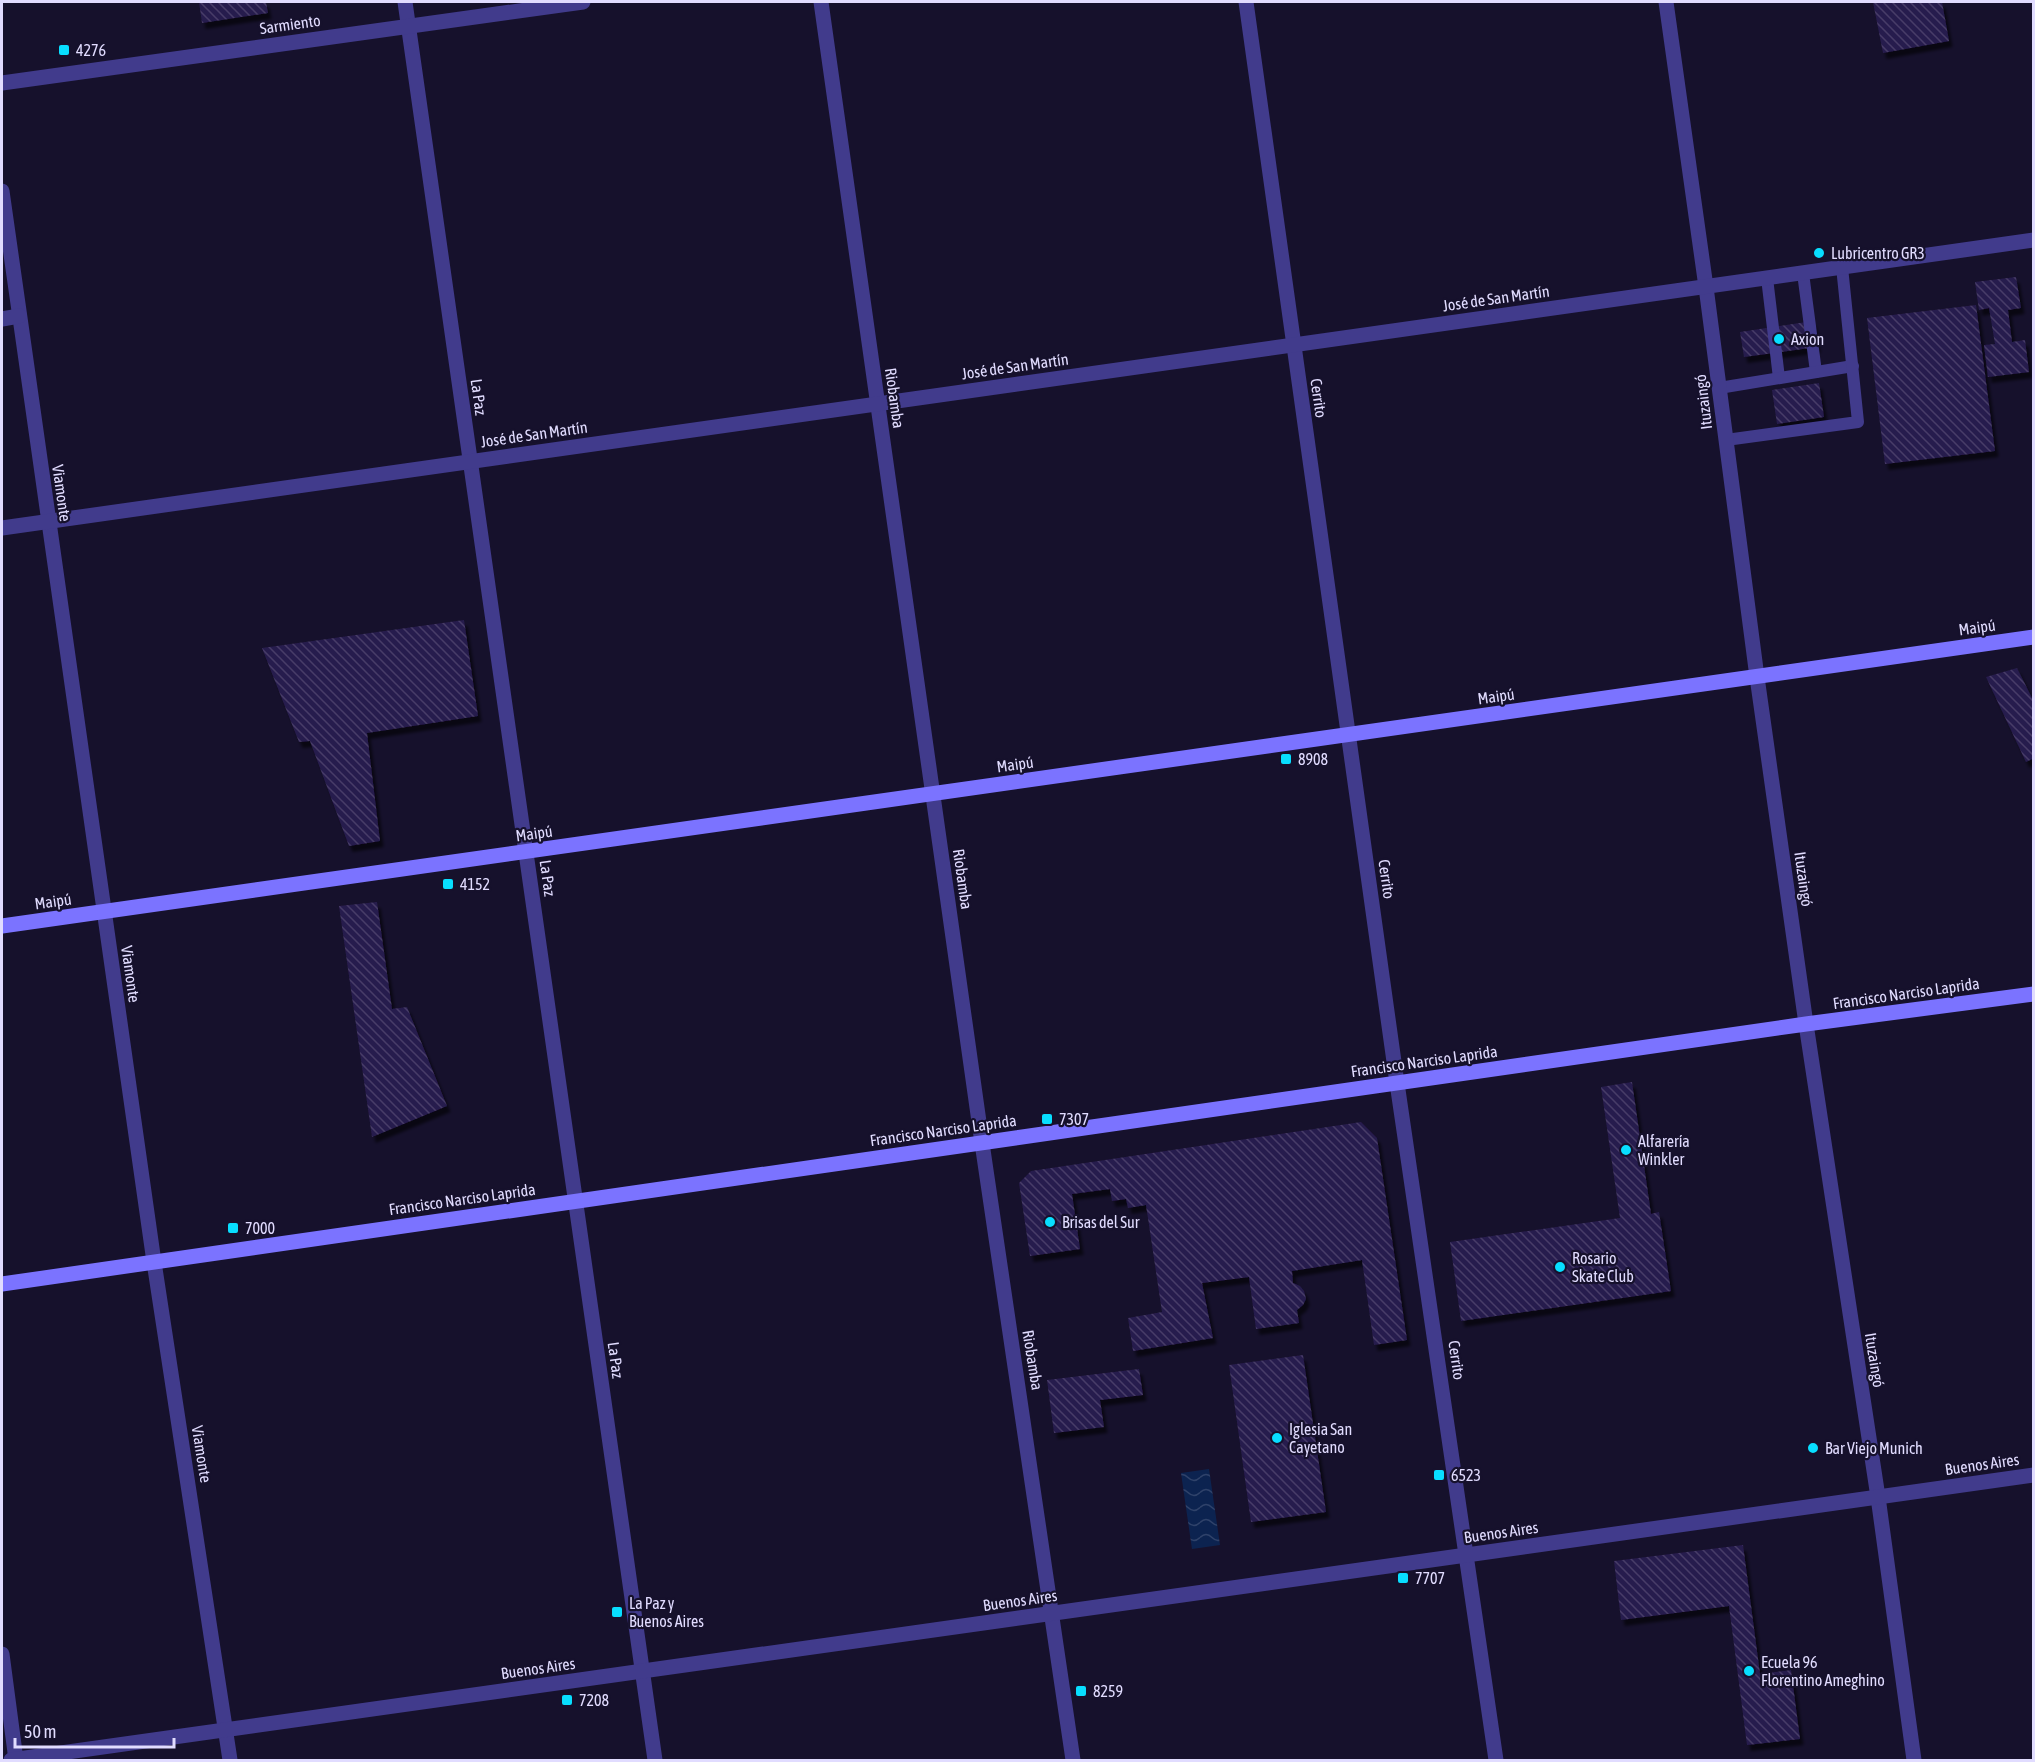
<svg xmlns="http://www.w3.org/2000/svg" width="2035" height="1762" font-family="'Asap Condensed',sans-serif">
<style>
.water{fill:url(#water-waves)}
.building{fill:url(#building-back-hatch);filter:url(#shadow)}
.lines{fill:none;stroke-linecap:round;stroke-linejoin:round}
.service{stroke:#413b8c;stroke-width:12}
.minor{stroke:#413b8c;stroke-width:15}
.secondary{stroke:#7b73ff;stroke-width:15}
.poi-dot{fill:#08deff;stroke:#16112c;stroke-width:2}
.labels{text-anchor:middle;dominant-baseline:central;stroke-width:4.5;stroke-linejoin:round;paint-order:stroke}
.street-label{font-size:16px;fill:#e1dcff;stroke:#16112c}
.poi-label{font-size:16px;fill:#e1dcff;stroke:#16112c;text-anchor:start}
</style>
<defs>
<pattern id="water-waves" width="16" height="10" patternUnits="userSpaceOnUse" patternTransform="scale(1.5)"><rect width="16" height="10" fill="#0c2350"/><path d="M0 5q4-4 8 0t8 0" fill="none" stroke="#2f426a"/></pattern>
<pattern id="building-back-hatch" width="6" height="6" patternUnits="userSpaceOnUse" patternTransform="scale(1.5)"><rect width="6" height="6" fill="#281c4d"/><path d="M-1 5l2 2M0 0l6 6M5-1l2 2" fill="none" stroke="#473c68"/></pattern>
<filter id="shadow"><feDropShadow dx="3.5" dy="6" stdDeviation="1.5" flood-color="#0009"/></filter>
</defs>
<rect width="100%" height="100%" fill="#16112c"/>
<polygon class="water" points="1209,1469 1220,1545 1192,1549 1181,1473"/>
<g class="building">
<polygon points="199,2 266,2 268,13 202,23"/>
<polygon points="1873,2 1942,2 1949,41 1883,53"/>
<polygon points="2016,277 2021,308 2008,310 2012,342 2025,340 2029,372 1988,377 1984,345 1995,344 1989,308 1979,310 1975,282"/>
<polygon points="1976,305 1995,451 1885,464 1867,318"/>
<polygon points="1813,321 1817,347 1744,357 1740,332"/>
<polygon points="1819,383 1824,417 1777,424 1772,390"/>
<polygon points="464,620 478,716 367,733 380,841 349,846 310,741 299,742 262,648"/>
<polygon points="2017,668 2034,702 2034,758 2026,762 1986,677"/>
<polygon points="377,902 392,1009 407,1007 447,1106 372,1137 339,906"/>
<polygon points="1632,1082 1651,1214 1659,1212 1671,1291 1461,1321 1450,1242 1620,1218 1601,1087"/>
<polygon points="1361,1122 1377,1138 1407,1340 1374,1345 1362,1260 1292,1271 1293,1283 1300,1286 1304,1291 1306,1299 1303,1305 1297,1310 1299,1323 1256,1329 1249,1277 1202,1283 1213,1338 1133,1351 1128,1318 1162,1312 1146,1205 1128,1208 1126,1199 1112,1201 1110,1189 1072,1194 1080,1249 1030,1256 1019,1183 1031,1171"/>
<polygon points="1303,1355 1326,1512 1251,1522 1229,1365"/>
<polygon points="1139,1369 1143,1395 1100,1400 1104,1427 1054,1433 1047,1380"/>
<polygon points="1743,1545 1760,1674 1791,1670 1800,1739 1747,1745 1729,1606 1621,1620 1614,1561"/>
</g>
<g class="lines">
<g class="service">
<polyline points="1803,273 1816,372"/>
<polyline points="1767,278 1779,378"/>
<polyline points="1719,388 1853,366"/>
<polyline points="1726,440 1858,422 1842,267"/>
</g>
<g class="minor">
<polyline points="405,2 655,1760"/>
<polyline points="821,2 982,1143 1073,1760"/>
<polyline points="1246,2 1397,1083 1496,1760"/>
<polyline points="1666,2 1706,287 1757,677 1806,1024 1878,1497 1914,1760"/>
<polyline points="2,83 583,2"/>
<polyline points="2,191 154,1262 230,1760"/>
<polyline points="2,319 19,316"/>
<polyline points="2,528 2034,240"/>
<polyline points="2,1654 16,1760"/>
<polyline points="11,1760 2034,1475"/>
</g>
<g class="secondary">
<polyline points="2,926 2034,637"/>
<polyline points="2,1284 1806,1024 2034,994"/>
</g>
</g>
<g class="poi-dot">
<rect x="58" y="44" width="12" height="12" rx="3"/>
<circle cx="1819" cy="253" r="6"/>
<circle cx="1779" cy="339" r="6"/>
<rect x="1280" y="753" width="12" height="12" rx="3"/>
<rect x="442" y="878" width="12" height="12" rx="3"/>
<rect x="1041" y="1113" width="12" height="12" rx="3"/>
<circle cx="1626" cy="1150" r="6"/>
<circle cx="1050" cy="1222" r="6"/>
<rect x="227" y="1222" width="12" height="12" rx="3"/>
<circle cx="1560" cy="1267" r="6"/>
<circle cx="1277" cy="1438" r="6"/>
<circle cx="1813" cy="1448" r="6"/>
<rect x="1433" y="1469" width="12" height="12" rx="3"/>
<rect x="1397" y="1572" width="12" height="12" rx="3"/>
<rect x="611" y="1606" width="12" height="12" rx="3"/>
<circle cx="1749" cy="1671" r="6"/>
<rect x="1075" y="1685" width="12" height="12" rx="3"/>
<rect x="561" y="1694" width="12" height="12" rx="3"/>
</g>
<g class="labels">
<g class="street-label">
<text transform="translate(290 24) rotate(-8)">Sarmiento</text>
<text transform="translate(1496 298) rotate(-8)">José de San Martín</text>
<text transform="translate(1015 366) rotate(-8)">José de San Martín</text>
<text transform="translate(479 397) rotate(82)">La Paz</text>
<text transform="translate(895 398) rotate(82)">Riobamba</text>
<text transform="translate(1319 398) rotate(82)">Cerrito</text>
<text transform="translate(1703 402) rotate(-97)">Ituzaingó</text>
<text transform="translate(534 434) rotate(-8)">José de San Martín</text>
<text transform="translate(62 493) rotate(82)">Viamonte</text>
<text transform="translate(1977 627) rotate(-8)">Maipú</text>
<text transform="translate(1496 696) rotate(-8)">Maipú</text>
<text transform="translate(1015 764) rotate(-8)">Maipú</text>
<text transform="translate(534 833) rotate(-8)">Maipú</text>
<text transform="translate(548 878) rotate(82)">La Paz</text>
<text transform="translate(963 879) rotate(82)">Riobamba</text>
<text transform="translate(1387 879) rotate(82)">Cerrito</text>
<text transform="translate(1804 879) rotate(82)">Ituzaingó</text>
<text transform="translate(53 901) rotate(-8)">Maipú</text>
<text transform="translate(131 974) rotate(82)">Viamonte</text>
<text transform="translate(1906 993) rotate(-8)">Francisco Narciso Laprida</text>
<text transform="translate(1424 1061) rotate(-8)">Francisco Narciso Laprida</text>
<text transform="translate(943 1130) rotate(-8)">Francisco Narciso Laprida</text>
<text transform="translate(462 1199) rotate(-8)">Francisco Narciso Laprida</text>
<text transform="translate(616 1360) rotate(82)">La Paz</text>
<text transform="translate(1033 1360) rotate(81)">Riobamba</text>
<text transform="translate(1457 1360) rotate(82)">Cerrito</text>
<text transform="translate(1875 1360) rotate(81)">Ituzaingó</text>
<text transform="translate(202 1454) rotate(81)">Viamonte</text>
<text transform="translate(1982 1464) rotate(-8)">Buenos Aires</text>
<text transform="translate(1501 1532) rotate(-8)">Buenos Aires</text>
<text transform="translate(1020 1600) rotate(-8)">Buenos Aires</text>
<text transform="translate(538 1668) rotate(-8)">Buenos Aires</text>
</g>
<g class="poi-label">
<text x="76" y="50">4276</text>
<text x="1831" y="253">Lubricentro GR3</text>
<text x="1791" y="339">Axion</text>
<text x="1298" y="759">8908</text>
<text x="460" y="884">4152</text>
<text x="1059" y="1119">7307</text>
<text x="1638" y="1141">Alfarería<tspan x="1638" dy="18">Winkler</tspan></text>
<text x="1062" y="1222">Brisas del Sur</text>
<text x="245" y="1228">7000</text>
<text x="1572" y="1258">Rosario<tspan x="1572" dy="18">Skate Club</tspan></text>
<text x="1289" y="1429">Iglesia San<tspan x="1289" dy="18">Cayetano</tspan></text>
<text x="1825" y="1448">Bar Viejo Munich</text>
<text x="1451" y="1475">6523</text>
<text x="1415" y="1578">7707</text>
<text x="629" y="1603">La Paz y<tspan x="629" dy="18">Buenos Aires</tspan></text>
<text x="1761" y="1662">Ecuela 96<tspan x="1761" dy="18">Florentino Ameghino</tspan></text>
<text x="1093" y="1691">8259</text>
<text x="579" y="1700">7208</text>
</g>
</g>
<rect width="2035" height="1762" fill="none" stroke="#e1dcff" stroke-width="6"/>
<path d="M15 1738v9h159v-9" fill="none" stroke="#e1dcff" stroke-width="3"/>
<text x="24" y="1738" font-size="18" fill="#e1dcff" stroke="#16112c" stroke-width="4.5" paint-order="stroke">50 m</text>
</svg>
